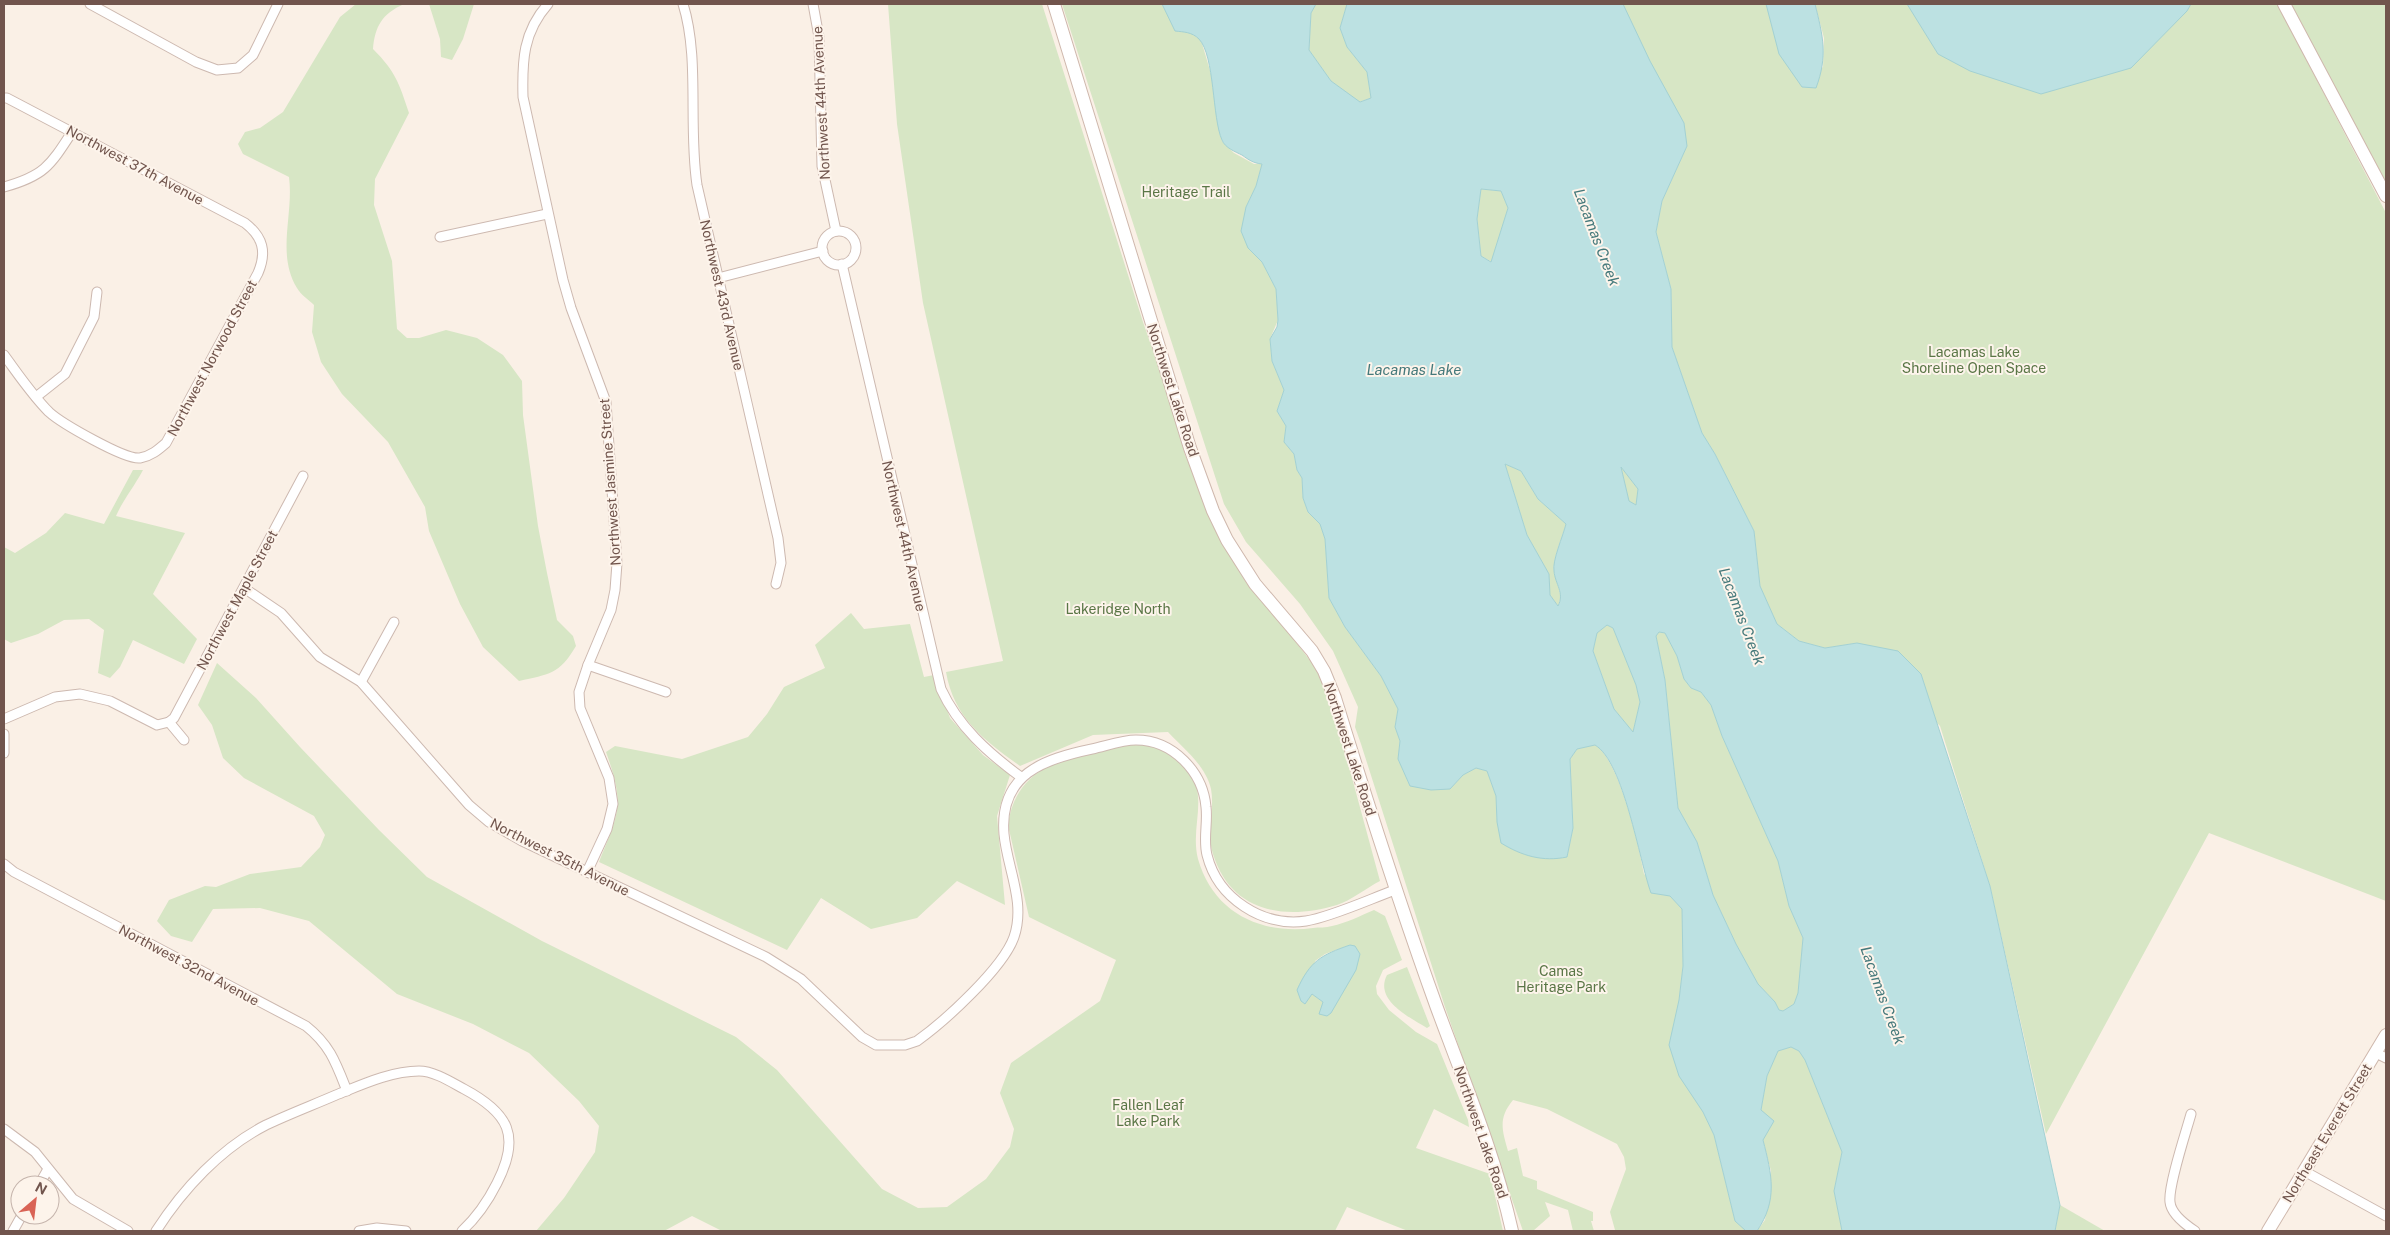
<svg xmlns="http://www.w3.org/2000/svg" width="2390" height="1235" font-family="'Public Sans',sans-serif">
<style>
.green{fill:#d7e6c5;fill-rule:evenodd}
.water{fill:#bce1e2;stroke:#a3d1d3;fill-rule:evenodd}
.lines{fill:none;stroke-linecap:round;stroke-linejoin:round}
.street-casing{stroke:#cdb9b0;stroke-width:11}
.secondary-casing{stroke:#cfb8ad;stroke-width:14}
.street{stroke:#fff;stroke-width:9}
.secondary{stroke:#fff;stroke-width:12}
.labels{text-anchor:middle;dominant-baseline:central;stroke-width:4;stroke-linejoin:round;paint-order:stroke}
.street-label{font-size:14px;fill:#71554d;stroke:#fdf4eb}
.park-label{font-size:14px;fill:#5a7646;stroke:#fdf4eb}
.water-label{font-size:15px;font-style:italic;fill:#45797b;stroke:#fdf4eb}
</style>
<rect width="100%" height="100%" fill="#faf0e6"/>
<g class="green">
<path d="M356 4H404C382 14 375 26 373 49 396 72 399 83 409 113L375 179 374 205 392 261 397 329 407 338H419L446 330 477 338 503 355 522 381 523 415 538 526 547 573 557 620 573 636 576 646C559 675 549 674 519 681L483 647 460 604 429 531 425 507 388 442 342 394 321 362 312 332 314 305C309 300 301 295 297 288 276 254 294 214 289 177L243 154 238 144 245 132 260 128 283 112 340 17Z"/>
<polygon points="429,4 474,4 463,39 452,60 441,57 440,39"/>
<path d="M888 4H1042L1143 322 1170 399 1185 455 1229 554 1318 671 1339 730 1380 881C1368 887 1350 901 1337 905 1284 921 1231 912 1213 854 1206 834 1215 810 1211 789 1206 766 1183 748 1168 732L1093 735 1020 766C984 740 954 718 946 672L1003 661 923 303 897 124Z"/>
<path d="M1062 4H1162L1173 26 1189 32 1201 40 1211 74 1222 141 1234 153 1254 164H1262L1256 186 1246 207 1248 248 1262 262 1276 289 1278 320 1270 339 1272 361 1284 390 1277 411 1286 426 1284 442 1294 454 1297 470 1302 478 1303 498 1308 512 1320 524 1325 539 1329 598 1345 627 1381 676 1398 709 1395 727 1400 741 1398 759 1450 789 1463 775 1476 768 1487 771 1496 796 1497 822 1567 857 1573 828 1570 759 1577 749 1595 745C1619 759 1639 846 1644 874L1670 896 1682 909 1683 966 1679 1000 1703 1112 1714 1135 1735 1221 1749 1231 1615 1230 1610 1212 1626 1169 1624 1157 1617 1144 1547 1109 1513 1100C1498 1118 1502 1130 1508 1151L1517 1148 1523 1176 1537 1181V1189L1593 1212V1221H1591L1594 1231H1573L1568 1210 1545 1202 1550 1216 1533 1231H1523L1445 1007 1361 744 1355 727 1358 707 1333 651 1300 604 1246 542 1224 504Z"/>
<polygon points="1316,4 1347,4 1340,28 1347,47 1367,72 1371,98 1359,102 1331,81 1309,50 1311,13"/>
<polygon points="1623,4 1767,4 1823,68 1824,38 1815,4 1910,4 2187,11 2191,4 2281,4 2294,36 2386,213 2386,901 2209,833 2046,1134 1990,886 1940,726 1857,643 1825,648 1799,641 1777,624 1760,587 1754,531 1715,454 1702,433 1672,347 1671,289 1656,232 1662,201 1687,146"/>
<polygon points="2288,4 2386,4 2386,182"/>
<polygon points="1481,189 1501,191 1508,208 1492,262 1481,256 1477,219"/>
<path d="M1505 464 1521 471 1538 499 1566 524C1563 535 1552 561 1554 571 1556 584 1564 593 1558 606L1550 595 1549 574 1527 535Z"/>
<polygon points="1621,467 1638,489 1636,505 1629,502"/>
<path d="M133 470H143C134 487 123 500 116 516L185 533 153 594 197 639 184 664 133 640 120 667 110 678 98 673 104 630 89 619 64 620 38 634 11 643 4 639V547L15 553 46 533 65 513 104 524Z"/>
<path d="M851 613 864 629 910 624 924 677 934 675 950 718 983 755 1010 775 997 816 1005 905 957 881 917 918 871 929 821 898 787 950 599 862C619 812 625 805 606 752L615 746 682 759 748 737 767 714 784 687 825 668 815 645Z"/>
<polygon points="1607,625 1613,628 1636,685 1640,702 1633,732 1614,709 1593,651 1597,633"/>
<polygon points="1659,632 1665,633 1677,656 1684,679 1691,688 1701,692 1711,705 1722,736 1778,861 1789,906 1803,938 1798,993 1794,1004 1783,1011 1779,1010 1775,1002 1758,984 1736,944 1713,895 1697,842 1678,808 1665,680 1656,636"/>
<path d="M217 663 256 698 300 747 379 830 427 877 542 941 736 1037 777 1070 882 1189 918 1208 947 1207 986 1179 1010 1147 1014 1129 1000 1093 1011 1063 1100 1001 1116 960 1029 917 1008 825C1010 808 1017 791 1030 779 1050 759 1105 745 1133 744 1149 743 1169 751 1181 762 1213 792 1189 824 1198 859 1213 912 1260 935 1313 928 1319 927 1326 928 1332 926 1346 923 1360 916 1374 910L1385 916 1402 960 1383 970 1376 986 1377 994 1389 1010 1416 1032 1437 1044 1468 1120 1469 1127 1434 1109 1416 1148 1490 1174 1503 1231H1408L1347 1207 1335 1231H722L692 1216 664 1231H536L564 1198 595 1152 599 1126 579 1101 529 1053 473 1024 397 994 309 921 260 908 213 909 192 942 171 936 157 921 169 900 205 886 216 887 250 874 301 867 320 847 325 835 314 816 244 778 223 758 212 725 198 705ZM1350 945 1323 1002 1312 994 1315 961 1325 954Z"/>
<path d="M1407 967 1430 1026 1427 1028C1409 1017 1374 1000 1387 975Z"/>
<polygon points="1791,1047 1799,1051 1805,1060 1842,1152 1834,1191 1842,1231 1757,1231 1765,1220 1771,1171 1763,1140 1761,1110 1767,1076 1778,1051"/>
<polygon points="2060,1205 2105,1231 2055,1231"/>
</g>
<g class="water">
<path d="M1162 4H1316L1311 13 1309 50 1331 81 1360 102 1371 98 1367 72 1347 47 1340 28 1347 4H1623L1650 61 1684 123 1687 146 1662 201 1656 232 1671 289 1672 347 1702 433 1715 454 1754 531 1760 586 1777 624 1799 641 1825 648 1857 643 1898 651 1921 674 1990 886 2060 1205 2055 1231H1842L1834 1191 1842 1152 1805 1060 1799 1051 1791 1047 1778 1051 1767 1076 1761 1110 1774 1121 1763 1140C1772 1175 1778 1200 1757 1231H1746L1735 1221 1714 1135 1703 1112 1679 1076 1669 1045 1679 1000 1683 966 1682 909 1670 896 1651 893C1639 860 1624 762 1595 745L1577 749 1570 759 1573 828 1567 857C1543 862 1522 856 1501 843L1497 822 1496 796 1487 771 1476 768 1463 775 1450 789 1431 790 1410 786 1398 759 1400 741 1395 727 1398 709 1381 676 1345 627 1329 598 1325 539 1320 524 1308 512 1303 498 1302 478 1297 470 1294 454 1284 442 1286 426 1277 411 1284 390 1272 361 1270 339 1277 327 1278 320 1276 289 1262 262 1248 248 1241 231 1246 207 1256 186 1262 164C1253 163 1249 160 1242 155 1236 152 1225 148 1222 140 1212 118 1215 56 1199 39 1192 32 1184 32 1175 31ZM1481 189 1501 191 1508 208 1491 262 1481 256 1477 219ZM1505 464 1521 471 1538 499 1566 524C1563 536 1552 561 1554 571 1555 584 1565 593 1558 606L1550 595 1549 574 1527 535ZM1621 467 1638 489 1636 505 1629 501ZM1607 625 1613 628 1636 685 1640 702 1633 732 1614 709 1593 651 1597 633ZM1659 632 1665 633 1677 656 1684 679 1691 688 1701 692 1711 705 1722 736 1778 861 1789 906 1803 938 1798 993 1794 1004 1783 1011 1779 1010 1775 1002 1758 984 1736 944 1713 895 1697 842 1678 808 1665 680 1656 636Z"/>
<path d="M1766 4H1815C1823 36 1828 56 1816 88L1802 87 1779 54Z"/>
<polygon points="1907,4 2191,4 2187,11 2131,68 2041,94 1970,71 1938,54"/>
<path d="M1350 945 1355 946 1360 954 1356 970 1331 1013 1327 1016 1319 1014 1323 1002 1312 994 1305 1004 1301 1001 1297 990C1310 961 1321 955 1350 945Z"/>
</g>
<g class="lines">
<g class="street-casing">
<g id="street">
<polyline points="90,4 196,62 217,70 238,68 253,55 278,4"/>
<path d="M548 4C523 32 522 61 523 97L563 280 571 308 606 402 617 563 615 590 611 610 588 665 579 692 580 708 609 778 613 804 607 829 587 872"/>
<path d="M683 4C700 58 688 126 697 185L778 538 781 563 776 584"/>
<polyline points="813,4 819,37 822,166 836,231"/>
<path d="M4 98H7L245 223C263 237 267 252 258 273L166 443C158 450 151 456 140 458 125 460 61 423 49 412 32 395 18 374 4 355"/>
<path d="M4 187C44 176 50 166 72 132"/>
<circle cx="839" cy="248" r="17"/>
<polyline points="440,237 547,214"/>
<path d="M842 264 941 689C958 726 988 753 1021 777"/>
<polyline points="718,278 823,251"/>
<polyline points="36,397 65,374 94,317 97,292"/>
<path d="M244 588 281 613 320 657 361 682 469 805 489 822 522 841 766 957 801 979 862 1037 876 1045H905L917 1041C945 1021 1003 968 1014 937 1026 902 1007 868 1004 834 999 774 1044 759 1092 749 1106 746 1122 740 1136 740 1173 740 1203 772 1206 807 1208 823 1203 839 1207 855 1218 899 1263 927 1306 921 1331 917 1370 899 1395 890"/>
<polyline points="588,665 666,692"/>
<polyline points="361,682 394,622"/>
<polyline points="4,719 55,697 80,694 110,701 157,725 169,722 184,740"/>
<polyline points="169,722 174,718 303,476"/>
<polyline points="4,734 4,753"/>
<path d="M4 864 14 872 306 1026C330 1045 336 1063 347 1091"/>
<polyline points="2376,1053 2386,1058"/>
<path d="M2191 1114C2186 1132 2168 1186 2170 1202 2171 1214 2186 1225 2195 1231"/>
<polyline points="4,1129 35,1152 73,1199 128,1231"/>
<polyline points="2304,1171 2386,1216"/>
<polyline points="39,1185 48,1169"/>
<polyline points="13,1231 22,1215"/>
<path d="M156 1231C183 1189 221 1148 266 1125 289 1114 313 1105 336 1095 361 1085 391 1071 419 1071 434 1071 451 1082 464 1089 509 1113 521 1136 497 1183 488 1201 477 1217 462 1231"/>
<polyline points="359,1231 377,1228 406,1231"/>
</g>
</g>
<g class="secondary-casing">
<g id="secondary">
<path d="M1054 4 1190 448 1213 511 1227 540 1255 584 1312 651 1324 671 1335 698C1367 802 1400 906 1437 1008 1464 1081 1495 1155 1512 1231"/>
<polyline points="2284,4 2386,196"/>
<polyline points="2268,1231 2386,1035"/>
</g>
</g>
<use href="#street" class="street"/>
<use href="#secondary" class="secondary"/>
</g>
<g class="labels">
<g class="street-label">
<text transform="translate(821 103) rotate(-93)">Northwest 44th Avenue</text>
<text transform="translate(135 165) rotate(28)">Northwest 37th Avenue</text>
<text transform="translate(722 295) rotate(77)">Northwest 43rd Avenue</text>
<text transform="translate(212 358) rotate(-62)">Northwest Norwood Street</text>
<text transform="translate(1173 390) rotate(72)">Northwest Lake Road</text>
<text transform="translate(610 482) rotate(-94)">Northwest Jasmine Street</text>
<text transform="translate(904 536) rotate(77)">Northwest 44th Avenue</text>
<text transform="translate(237 600) rotate(-62)">Northwest Maple Street</text>
<text transform="translate(1350 749) rotate(72)">Northwest Lake Road</text>
<text transform="translate(560 857) rotate(27)">Northwest 35th Avenue</text>
<text transform="translate(189 965) rotate(28)">Northwest 32nd Avenue</text>
<text transform="translate(1481 1132) rotate(71)">Northwest Lake Road</text>
<text transform="translate(2327 1133) rotate(-59)">Northeast Everett Street</text>
</g>
<g class="park-label">
<text x="1186" y="192">Heritage Trail</text>
<text x="1974" y="352">Lacamas Lake<tspan x="1974" dy="16">Shoreline Open Space</tspan></text>
<text x="1118" y="609">Lakeridge North</text>
<text x="1561" y="971">Camas<tspan x="1561" dy="16">Heritage Park</tspan></text>
<text x="1148" y="1105">Fallen Leaf<tspan x="1148" dy="16">Lake Park</tspan></text>
</g>
<g class="water-label">
<text transform="translate(1597 237) rotate(69)">Lacamas Creek</text>
<text x="1414" y="369">Lacamas Lake</text>
<text transform="translate(1742 616) rotate(69)">Lacamas Creek</text>
<text transform="translate(1883 995) rotate(70)">Lacamas Creek</text>
</g>
</g>
<rect width="2390" height="1235" fill="none" stroke="#71554d" stroke-width="10"/>
<g transform="translate(35 1200) rotate(28)"><circle r="24" fill="#fdf4eb" stroke="#c5b4ac"/>
<path d="M0-4L9 19L0 12L-9 19Z" fill="#d96355"/>
<text y="-8" font-size="14" font-weight="bold" text-anchor="middle" fill="#71554d">N</text>
</g>
</svg>
